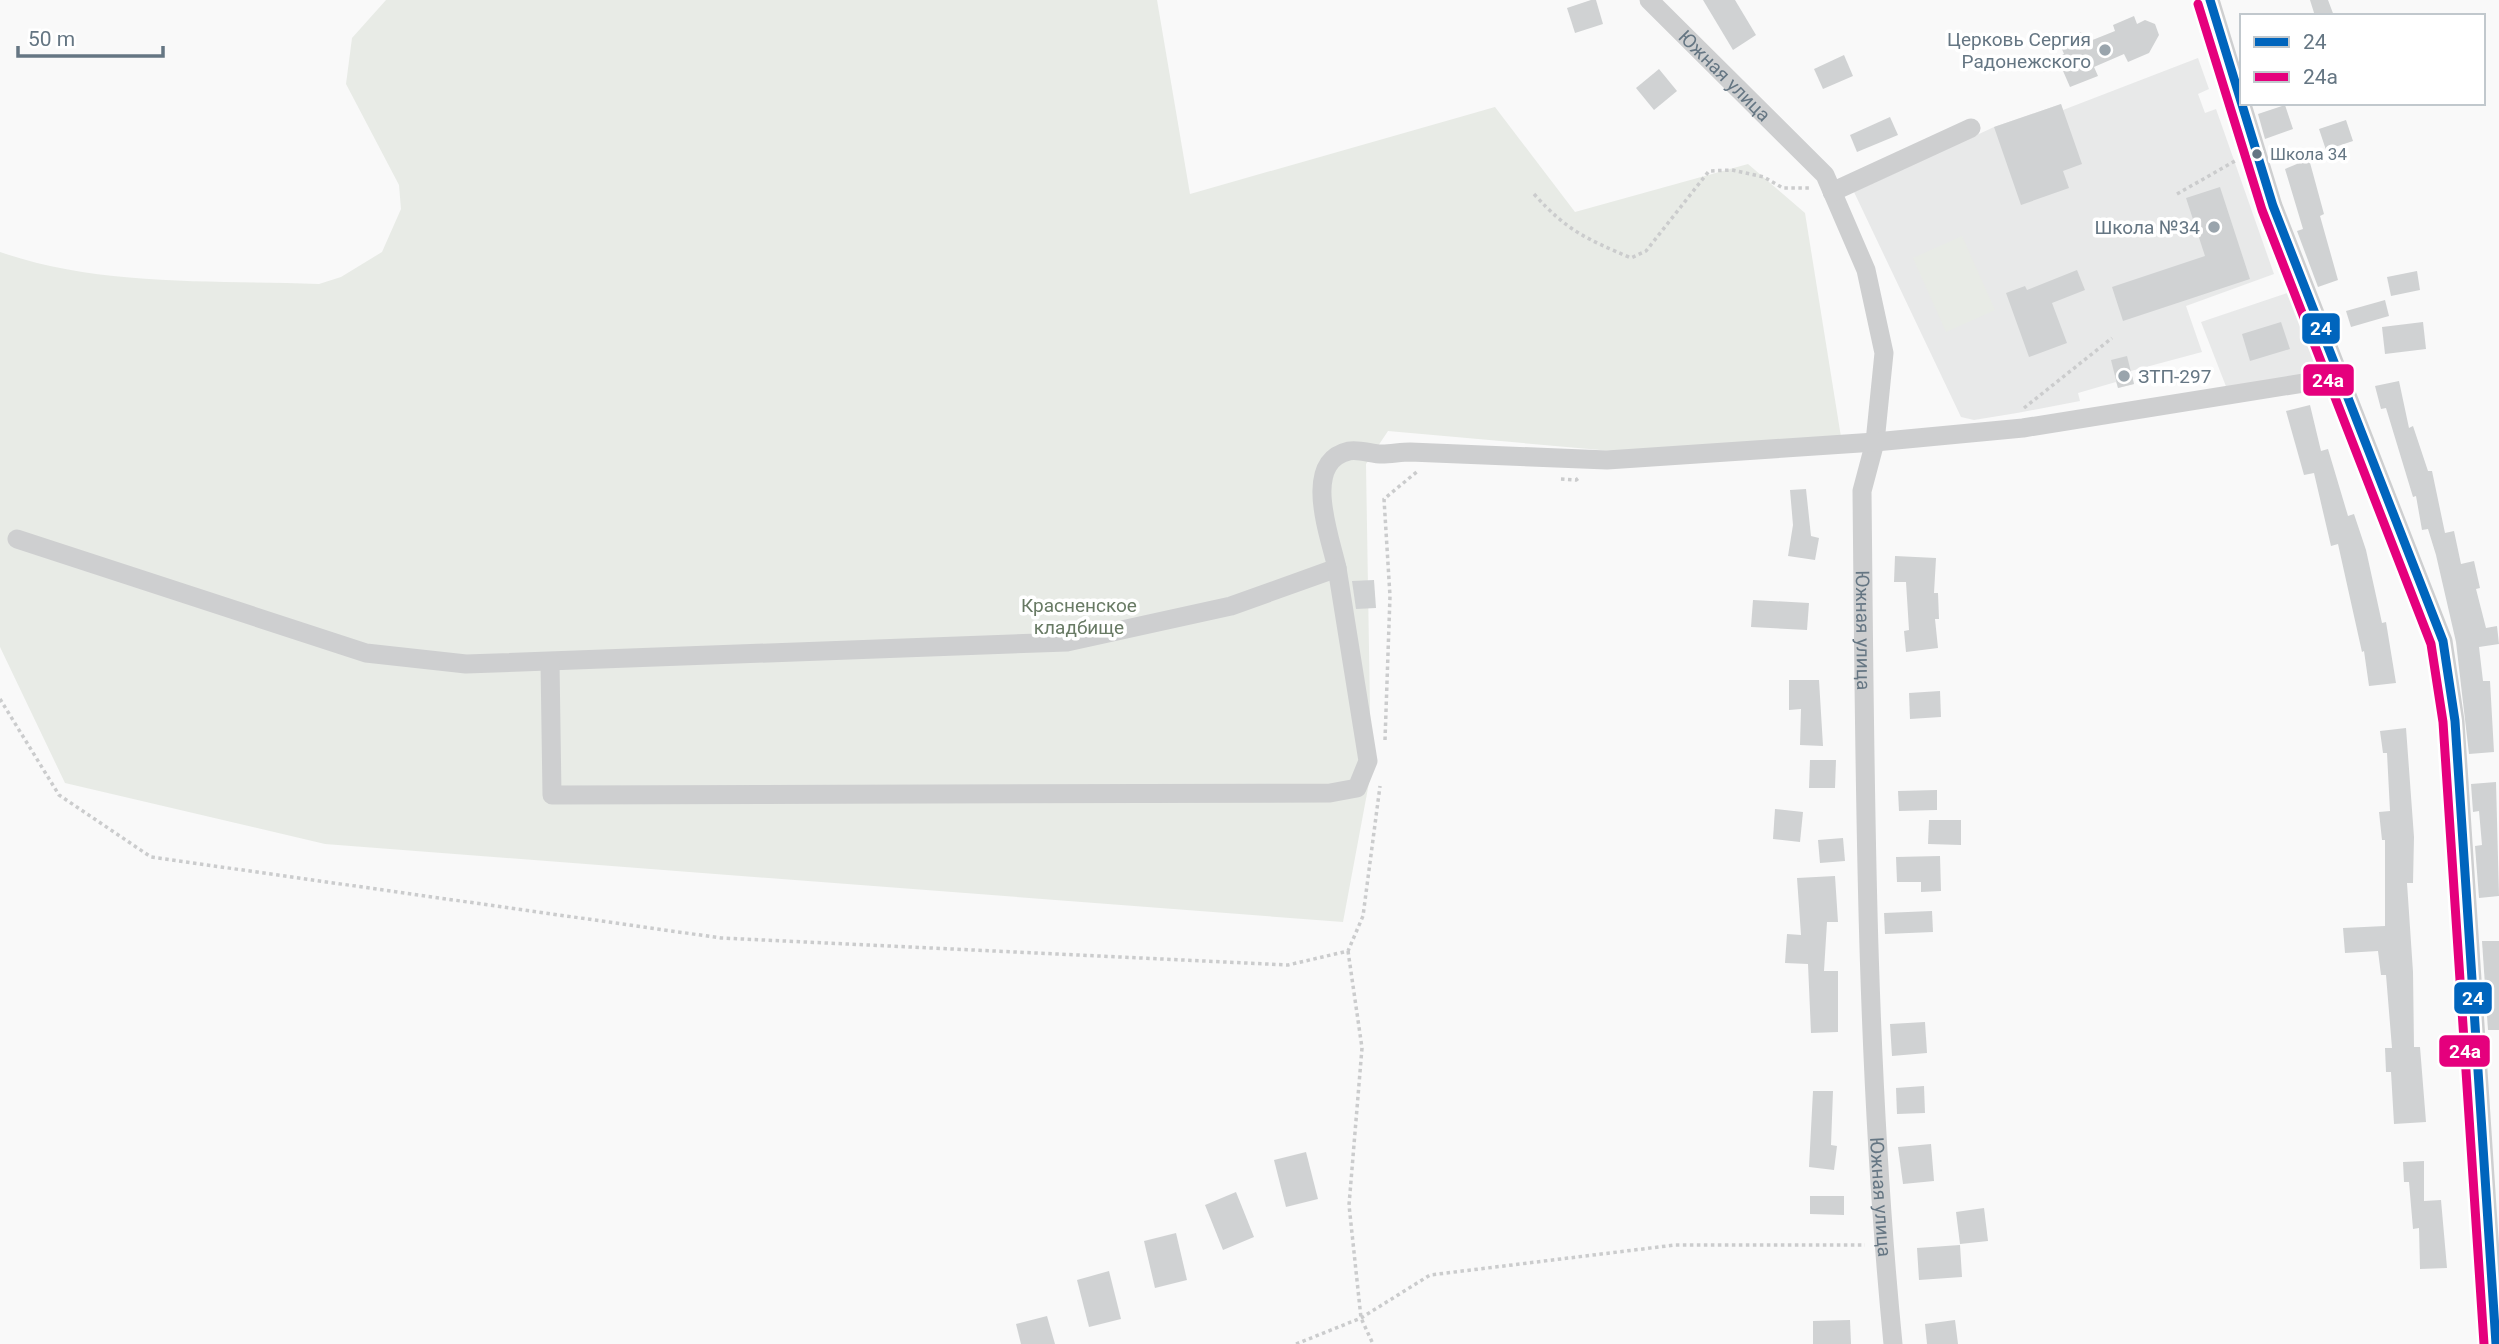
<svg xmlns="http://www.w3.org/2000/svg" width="2499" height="1344" font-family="Roboto,sans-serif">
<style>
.built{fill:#e8e9e9}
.green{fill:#e8ebe6}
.building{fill:#d0d2d3}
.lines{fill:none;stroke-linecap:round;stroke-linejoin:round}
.path{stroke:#cbcccd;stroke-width:3.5;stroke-dasharray:3.5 3.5;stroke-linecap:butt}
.minor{stroke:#cecfd0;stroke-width:19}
.bus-1-casing{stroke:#fff;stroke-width:14}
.bus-2-casing{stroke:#fff;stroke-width:14}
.bus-1{stroke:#0065bd;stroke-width:9}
.bus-2{stroke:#e5007d;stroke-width:9}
.poi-dot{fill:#99a4ac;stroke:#fff;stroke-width:2.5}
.bus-dot{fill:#657683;stroke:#fff;stroke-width:2.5}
.labels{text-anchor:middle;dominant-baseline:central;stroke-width:7;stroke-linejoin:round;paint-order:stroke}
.bus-label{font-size:17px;fill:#657683;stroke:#fff;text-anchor:start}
.poi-label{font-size:19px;fill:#657683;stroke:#fff;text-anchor:end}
.street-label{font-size:19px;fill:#657683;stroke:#fff}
.park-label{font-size:19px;fill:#687a64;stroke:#fff}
.line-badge{stroke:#fff;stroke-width:2.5}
.badge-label{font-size:19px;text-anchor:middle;font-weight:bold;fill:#fff}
</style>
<rect width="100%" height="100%" fill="#f9f9f9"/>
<g class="built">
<polygon points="2198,58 2209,89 2198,94 2205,113 2216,109 2274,274 2186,306 2202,352 2131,371 2134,384 2118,388 2116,382 2078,393 2080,401 2017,413 1974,420 1961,417 1854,192 1994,127 2061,104 2063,110"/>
<polygon points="2299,289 2321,371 2227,389 2201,322"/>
</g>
<g class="green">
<path d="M386 0H1157L1190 194 1495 107 1575 212 1748 164 1805 213 1841 437 1623 452 1388 431 1366 464 1371 772 1343 922 325 844 65 783 0 647V252C101 287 214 280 319 284L341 277 382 252 401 209 399 185 346 84 352 38Z"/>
<polygon points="1962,236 1995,310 1946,332 1913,258"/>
</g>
<g class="building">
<polygon points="1591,0 1596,0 1603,24 1575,33 1567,8"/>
<polygon points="1703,0 1735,0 1756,35 1733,50"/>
<polygon points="2310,0 2328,0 2334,16 2315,16"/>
<polygon points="2134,16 2137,24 2145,20 2155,24 2159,35 2149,53 2128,62 2124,54 2094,67 2098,76 2070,87 2057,57 2064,54 2059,42 2081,32 2085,43 2115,31 2113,25"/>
<polygon points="1844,55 1853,76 1823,89 1814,69"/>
<polygon points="1659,69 1677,91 1654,110 1636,88"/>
<polygon points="2061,104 2082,164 2063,171 2069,188 2021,205 1994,127"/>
<polygon points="2285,105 2293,129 2265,139 2258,114"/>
<polygon points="1890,117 1898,135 1857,152 1850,135"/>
<polygon points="2346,120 2353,141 2326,150 2319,129"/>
<polygon points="2309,159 2324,214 2320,216 2338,280 2318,287 2297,231 2303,229 2285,169"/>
<polygon points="2220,187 2250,279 2123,321 2112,287 2205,256 2186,198"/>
<polygon points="2077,270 2085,290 2052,303 2067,343 2029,357 2006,293 2025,286 2027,290"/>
<polygon points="2417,271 2420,290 2391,296 2387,277"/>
<polygon points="2385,300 2389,316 2351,327 2346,311"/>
<polygon points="2281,322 2290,349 2250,361 2242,334"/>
<polygon points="2423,322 2426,349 2385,354 2382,327"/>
<polygon points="2127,356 2134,384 2118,388 2111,360"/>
<polygon points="2399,381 2409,428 2413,426 2428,471 2432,471 2445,533 2454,531 2461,564 2474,561 2480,588 2476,589 2486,628 2497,626 2499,644 2479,647 2483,681 2490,681 2494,752 2469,754 2456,642 2436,555 2428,529 2422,530 2416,496 2413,497 2386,408 2381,409 2375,386"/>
<polygon points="2310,405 2321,451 2328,449 2348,516 2354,514 2366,550 2382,623 2386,622 2396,683 2369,686 2364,651 2362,652 2338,544 2331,546 2314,473 2304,475 2286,411"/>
<polygon points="1806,489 1811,536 1819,538 1815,560 1788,556 1793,525 1790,490"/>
<polygon points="1895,556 1936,558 1934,593 1938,593 1939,619 1935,619 1938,648 1906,652 1904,631 1909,630 1906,582 1894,582"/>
<polygon points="1374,580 1376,608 1356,609 1352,581"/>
<polygon points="1753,600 1809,603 1807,630 1751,627"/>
<polygon points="1789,680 1819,680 1823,746 1800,745 1801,709 1789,710"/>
<polygon points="1940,691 1941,717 1910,719 1909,693"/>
<polygon points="2406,728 2414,837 2413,883 2407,883 2413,972 2414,1047 2420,1047 2426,1122 2394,1124 2391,1072 2386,1072 2385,1048 2392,1048 2386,975 2381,975 2378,951 2345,953 2343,928 2385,926 2385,840 2382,840 2379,812 2390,811 2387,753 2383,753 2380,731"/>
<polygon points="1810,760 1836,760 1835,788 1809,788"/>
<polygon points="2496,782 2499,896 2479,898 2475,846 2482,845 2479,811 2473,812 2471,784"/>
<polygon points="1937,790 1937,810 1899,811 1898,791"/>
<polygon points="1775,809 1803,812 1800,842 1773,839"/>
<polygon points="1929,820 1961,820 1961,845 1928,844"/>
<polygon points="1843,838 1845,861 1820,863 1818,840"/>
<polygon points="1940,856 1941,891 1921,892 1921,882 1897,882 1896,857"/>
<polygon points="1835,876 1838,922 1827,922 1824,971 1838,971 1838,1032 1811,1033 1808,964 1785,963 1787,934 1801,935 1797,878"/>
<polygon points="1932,911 1933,932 1885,934 1884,913"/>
<polygon points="2482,941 2499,941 2499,1030 2488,1030"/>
<polygon points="1925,1022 1927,1053 1892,1056 1890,1024"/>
<polygon points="1924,1086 1925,1113 1897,1114 1896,1088"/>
<polygon points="1813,1091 1833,1091 1831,1145 1837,1146 1834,1170 1809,1167"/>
<polygon points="1931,1144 1934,1181 1903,1184 1898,1147"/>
<polygon points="1306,1152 1318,1199 1286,1207 1274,1160"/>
<polygon points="2424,1161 2424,1201 2441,1200 2447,1268 2420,1269 2419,1228 2413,1229 2409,1182 2404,1182 2403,1162"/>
<polygon points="1236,1192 1254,1237 1223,1250 1205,1205"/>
<polygon points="1810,1196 1844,1196 1844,1215 1810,1214"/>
<polygon points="1984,1208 1988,1241 1960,1244 1956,1212"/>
<polygon points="1176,1233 1187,1280 1155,1288 1144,1241"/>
<polygon points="1960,1245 1962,1277 1919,1280 1917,1248"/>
<polygon points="1109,1271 1121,1319 1089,1327 1077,1280"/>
<polygon points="1047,1316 1055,1344 1021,1344 1016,1324"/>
<polygon points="1850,1320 1851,1344 1813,1344 1813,1321"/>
<polygon points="1955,1320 1958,1344 1927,1344 1925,1324"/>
</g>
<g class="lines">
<g class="path">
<path d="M1534 194C1567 231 1587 239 1631 258L1646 251 1709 171 1732 170 1764 177 1783 188H1809"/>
<polyline points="2177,194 2235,161"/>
<polyline points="2024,408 2112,338"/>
<polyline points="1561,479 1576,480 1580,477"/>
<polyline points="0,699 59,795 151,857 721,938 1288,965 1348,951 1363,916 1380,786"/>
<polyline points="1385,740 1390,596 1384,499 1419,470"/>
<polyline points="1348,951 1362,1048 1349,1205 1361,1318 1373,1344"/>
<polyline points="1296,1344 1361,1318 1430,1275 1675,1245 1865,1245"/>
</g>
<g class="minor">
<path id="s1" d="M1649 0 1825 175 1866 270 1884 353 1875 442 1862 491C1865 775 1865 1061 1893 1344"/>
<polyline points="2210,0 2273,206 2443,641 2455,721 2496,1344"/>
<polyline points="1832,192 1971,128"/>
<path d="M17 539 366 653 466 664 1067 642 1231 606 1337 568C1330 536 1301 462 1349 451 1359 449 1372 454 1382 454 1391 454 1401 452 1410 452L1607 460 1875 442 2023 428 2341 377"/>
<polyline points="550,662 552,795 1330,793 1357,788 1368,761 1337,568"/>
</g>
<g class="bus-1-casing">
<polyline id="bus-1" points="2210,0 2273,206 2443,641 2455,721 2496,1344"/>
</g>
<g class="bus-2-casing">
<polyline id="bus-2" points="2198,4 2262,210 2431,644 2443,722 2484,1344"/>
</g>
<use href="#bus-1" class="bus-1"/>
<use href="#bus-2" class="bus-2"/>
</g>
<g class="poi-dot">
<circle cx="2105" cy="50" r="7"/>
<circle cx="2214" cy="227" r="7"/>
<circle cx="2124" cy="376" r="7"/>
</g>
<circle class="bus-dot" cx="2257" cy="154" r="6"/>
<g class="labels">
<g class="bus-label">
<text x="2270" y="154">Школа 34</text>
</g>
<g class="poi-label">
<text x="2091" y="39">Церковь Сергия<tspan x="2091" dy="22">Радонежского</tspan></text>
<text x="2200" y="227">Школа №34</text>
<text x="2138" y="376" text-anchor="start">ЗТП-297</text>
</g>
<g class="street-label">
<text stroke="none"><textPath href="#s1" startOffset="107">Южная улица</textPath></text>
<text stroke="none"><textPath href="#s1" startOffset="716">Южная улица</textPath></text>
<text stroke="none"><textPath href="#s1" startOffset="1283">Южная улица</textPath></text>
</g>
<g class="park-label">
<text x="1079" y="605">Красненское<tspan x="1079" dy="22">кладбище</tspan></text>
</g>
</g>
<g class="line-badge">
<rect x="2301" y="312" width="40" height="33" rx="7" fill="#0065bd"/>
<rect x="2302" y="363" width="53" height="34" rx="7" fill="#e5007d"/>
<rect x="2453" y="981" width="40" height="34" rx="7" fill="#0065bd"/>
<rect x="2438" y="1034" width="53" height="34" rx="7" fill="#e5007d"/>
</g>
<g class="badge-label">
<text x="2321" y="335">24</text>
<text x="2328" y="387">24a</text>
<text x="2473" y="1005">24</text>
<text x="2465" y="1058">24a</text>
</g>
<rect x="2240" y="14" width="245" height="91" fill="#ffffff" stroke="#c1c8cd" stroke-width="2"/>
<rect x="2254" y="37" width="35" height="10" fill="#0065bd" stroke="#c1c8cd" stroke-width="2"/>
<text x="2303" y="49" font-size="21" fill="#657683">24</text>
<rect x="2254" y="72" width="35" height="10" fill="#e5007d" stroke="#c1c8cd" stroke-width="2"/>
<text x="2303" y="84" font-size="21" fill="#657683">24a</text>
<path d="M18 46v10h145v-10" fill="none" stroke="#657683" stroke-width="3.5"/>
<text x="28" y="46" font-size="21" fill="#657683" stroke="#ffffff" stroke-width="5" paint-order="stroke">50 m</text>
</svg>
